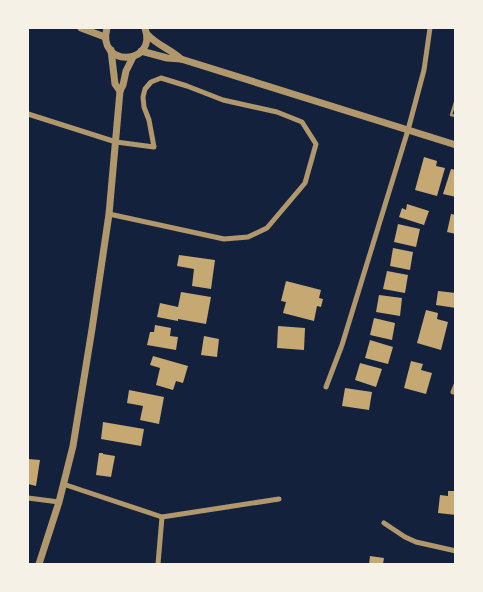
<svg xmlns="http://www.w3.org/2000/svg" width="483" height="592" font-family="'Archivo Narrow',sans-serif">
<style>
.building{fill:#c6a872}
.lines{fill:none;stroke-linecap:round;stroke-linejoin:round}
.service{stroke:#b1986c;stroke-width:2.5}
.minor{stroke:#b1986c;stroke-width:5}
.tertiary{stroke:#b1986c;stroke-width:7}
</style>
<rect width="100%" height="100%" fill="#14213d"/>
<g class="building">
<polygon points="424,157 437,161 436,166 445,168 437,196 415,190"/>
<polygon points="451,169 456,170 456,197 443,194"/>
<polygon points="407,204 429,211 424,225 399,217 402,208 406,210"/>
<polygon points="451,214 456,215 456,234 447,232"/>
<polygon points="398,224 420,229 416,247 394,242"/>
<polygon points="393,248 413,252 410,270 390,266"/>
<polygon points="179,255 215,260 211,289 192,286 194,269 177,266"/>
<polygon points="387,271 408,275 405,293 383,289"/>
<polygon points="286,281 321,290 319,298 323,299 321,307 317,306 314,321 283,313 286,302 281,301"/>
<polygon points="438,291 456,293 456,308 436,305"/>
<polygon points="181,292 211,297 206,324 178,319 178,321 157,317 160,303 178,307"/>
<polygon points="379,295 402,298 400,316 376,312"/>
<polygon points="426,310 438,313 437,319 448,322 441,350 417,343"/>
<polygon points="374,318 395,323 392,340 370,335"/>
<polygon points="155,325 171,328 170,336 178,337 176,350 147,345 150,332 154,332"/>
<polygon points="278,326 305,328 304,350 277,348"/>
<polygon points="204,336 219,339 217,357 201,355"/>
<polygon points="370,340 393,347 388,364 365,358"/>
<polygon points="153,356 188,366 183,383 176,381 173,390 156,385 160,368 150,365"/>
<polygon points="411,361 423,364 421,370 432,373 426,394 404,388"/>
<polygon points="360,363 382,369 376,387 355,380"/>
<polygon points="345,388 372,392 369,410 342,406"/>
<polygon points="129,390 164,397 159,424 140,420 143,406 127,403"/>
<polygon points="103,422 144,429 141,446 101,439"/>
<polygon points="99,453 103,453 103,454 115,456 111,477 96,475"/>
<polygon points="28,459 40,460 36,486 28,484"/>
<polygon points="448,491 456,491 456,515 438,513 440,495 448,496"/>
<polygon points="370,556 384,558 383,564 369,564"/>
</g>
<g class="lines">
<polyline class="service" points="456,99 451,115 456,116"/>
<g class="minor">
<polyline points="28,114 116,142 154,147 149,120 144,107 143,97 145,89 151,82 161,78 187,86 223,100 277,112 302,122 316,144 305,183 267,228 248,237 224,239 109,214"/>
<polyline points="326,387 342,345 408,130 424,70 430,28"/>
<polyline points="453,392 456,385"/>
<polyline points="63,484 162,517 279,499"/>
<polyline points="28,498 59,502"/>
<polyline points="384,523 405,537 416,542 456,551"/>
<polyline points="158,564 162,517"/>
</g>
<g class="tertiary">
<polyline points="81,28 105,37"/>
<path d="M107 28C96 68 158 66 145 28"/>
<path d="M148 35C157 45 170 49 181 59"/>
<polyline points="111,50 115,84 120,91"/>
<polyline points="141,51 167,58 181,59 456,145"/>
<polyline points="39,564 59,502 73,446 92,329 109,214 120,91 123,85 126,71 133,57"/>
</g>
</g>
<rect width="483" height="592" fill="none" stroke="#f6f1e7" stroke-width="58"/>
</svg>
